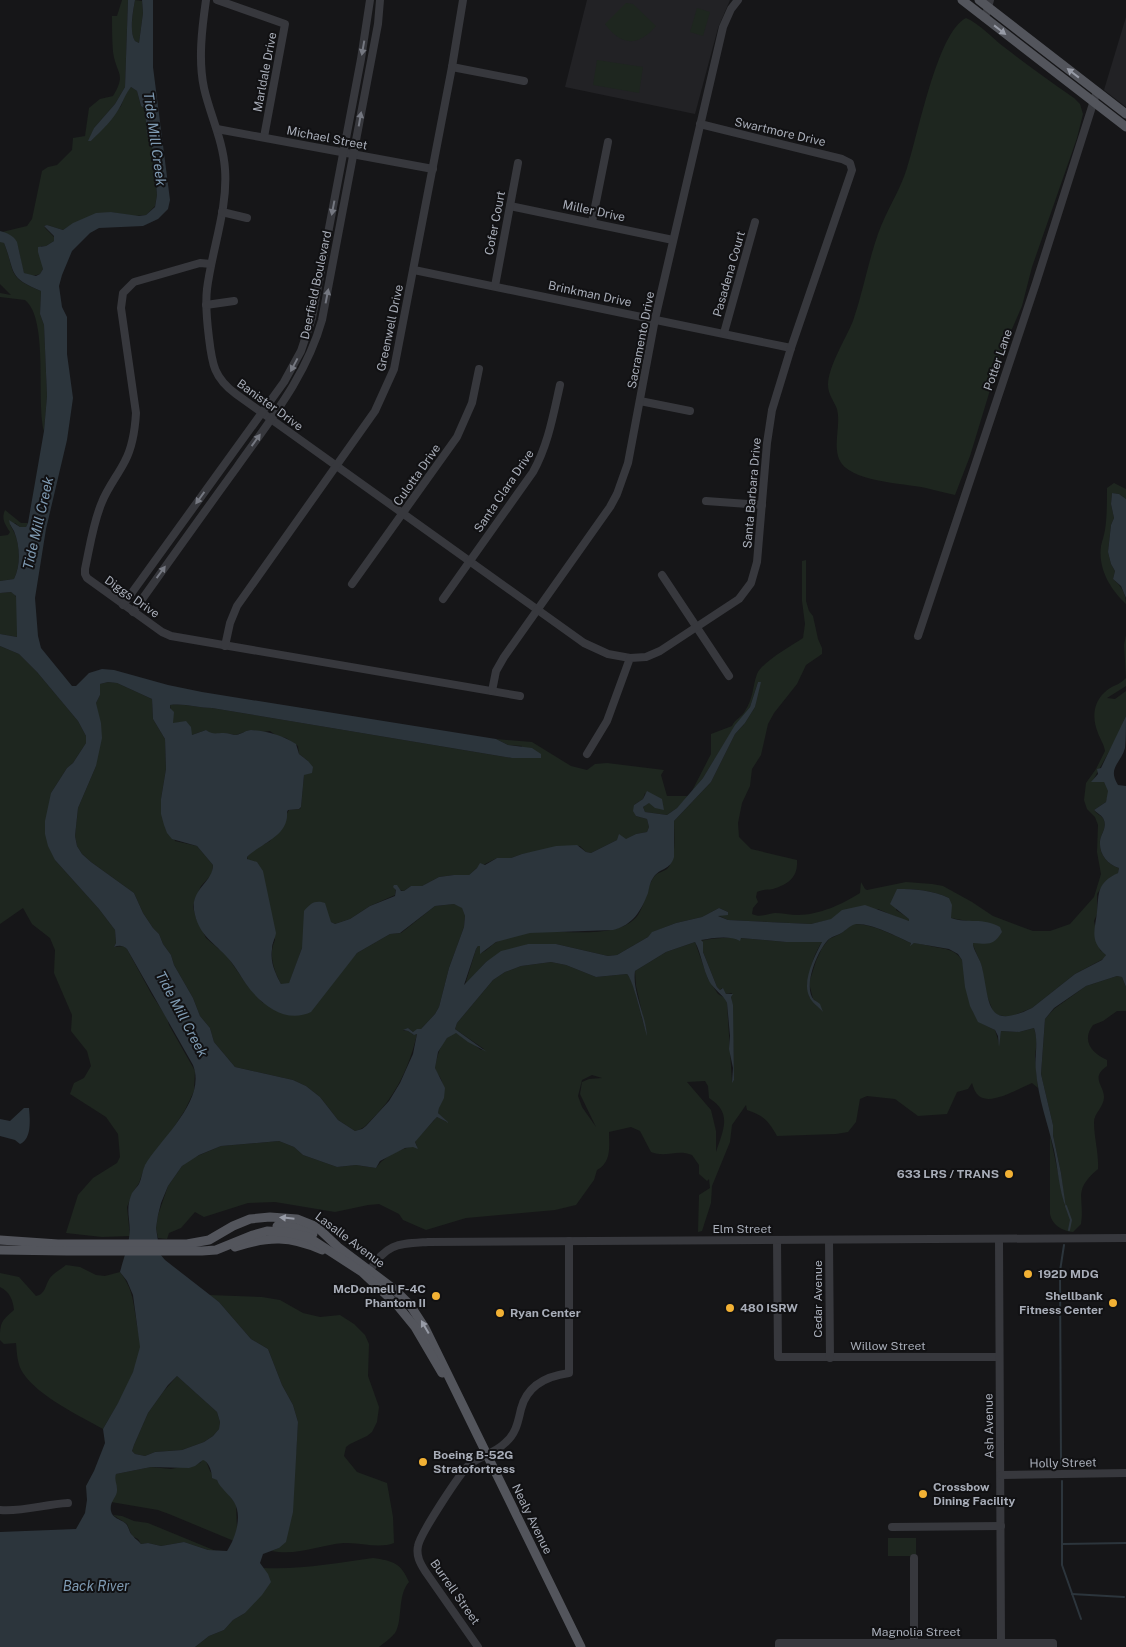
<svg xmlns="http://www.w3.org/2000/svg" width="1126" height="1647" font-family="'Public Sans',sans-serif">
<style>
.built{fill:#222225}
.green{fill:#1e261f;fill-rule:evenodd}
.water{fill:#2c353c;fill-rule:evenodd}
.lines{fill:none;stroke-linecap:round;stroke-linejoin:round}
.stream{stroke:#2c353c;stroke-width:2}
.minor{stroke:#37383d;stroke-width:8}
.major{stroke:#53555c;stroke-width:9}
.oneway{fill:#979ba6}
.oneway2{fill:#757881}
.poi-dot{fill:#f2b134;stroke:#111113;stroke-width:2}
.labels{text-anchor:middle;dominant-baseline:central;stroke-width:4;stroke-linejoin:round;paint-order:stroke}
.street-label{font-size:12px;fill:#a8adb8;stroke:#111113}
.poi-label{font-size:12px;font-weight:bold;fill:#a8adb8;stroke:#111113;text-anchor:start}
.water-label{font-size:14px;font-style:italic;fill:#7f9bb3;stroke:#111113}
</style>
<rect width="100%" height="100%" fill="#161618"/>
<g class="built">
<polygon points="587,0 730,0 718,28 695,114 565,87"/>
<polygon points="1126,17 1126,107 1104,90"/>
</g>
<g class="green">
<path d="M122 0H128L125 87 115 104 94 128 91 141 121 106 126 92 131 87 137 91 141 106 145 109 148 135 153 149 157 195 155 206 146 215 134 216 111 212 66 228 63 230 47 225 44 226 46 229 54 237V241L46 246H41L43 269 40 274C35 276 30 276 24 273 18 257 22 238 2 232L27 226 32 219 42 171 48 167 57 165 72 150 73 138 85 136 89 108 100 99 113 96C127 73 116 74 113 52 112 40 112 28 112 16H117Z"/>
<path d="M135 0 142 1 143 13 139 43 135 41C129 32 133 11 135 0Z"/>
<path d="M626 3 633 4 656 26C638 47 621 46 605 24Z"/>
<polygon points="697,8 710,12 703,36 690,32"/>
<path d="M966 18C980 24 991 37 1004 47 1026 64 1050 81 1074 98L1080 104 1083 114 1077 138 1032 267 1022 306 1001 354 970 456 955 495C945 493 935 490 926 488 903 483 848 482 839 459 833 443 841 425 837 409 834 401 828 394 828 385 828 367 846 338 853 321 863 292 868 262 878 234 886 211 900 191 907 168 918 136 937 32 966 18Z"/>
<polygon points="597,60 643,67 639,93 593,85"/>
<path d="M0 241 4 243C16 273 6 277 41 291L40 314 44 325 47 396 44 431C36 401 49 319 25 300L0 297V293L11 295 0 284Z"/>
<path d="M1114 483 1126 489V499L1119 494 1112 493 1111 504 1114 518 1111 525 1108 552 1111 564 1115 571 1113 579C1121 586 1126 593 1126 604 1110 589 1098 569 1101 546 1102 541 1104 536 1105 530 1107 517 1107 502 1107 488Z"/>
<path d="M5 510 21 523H28L26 527H20L15 523 10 525C20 539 22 563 14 579L0 581V536L8 535 10 532C5 524 1 519 5 510Z"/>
<path d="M806 560V601L809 611 813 616 818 639 822 648V654L806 665 797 684 774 713 768 724 761 755 752 769 750 786 742 803 738 823 739 837 751 849 797 860C798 877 789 884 773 889 768 890 763 889 757 892L756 897 758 902 753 908 752 914C760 918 767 914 775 913 782 913 790 915 798 915 819 915 843 904 860 893L861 882 865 889 867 890 906 882 932 884 943 886 972 902 993 916 1033 931H1050L1070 924 1094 897 1101 874 1097 852 1098 825 1095 817 1087 809 1084 800 1086 783 1096 769 1105 751C1104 744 1100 739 1098 733 1092 719 1093 703 1104 693 1111 685 1119 686 1126 678L1124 645 1126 635V686L1107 698 1115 699 1126 691V716L1115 741 1092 782H1104L1109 791 1106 802 1094 810C1096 813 1101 816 1103 818 1108 827 1101 833 1100 841 1099 854 1107 864 1119 868L1118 873 1105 882 1097 894V914L1094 921 1100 950 1106 954 1105 958 1075 974 1032 1008 1010 1017 997 1015 993 1011 985 991 982 967 973 945 967 921 951 918 949 898C932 890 915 889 897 889L896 910 910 919 909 921 903 920 878 909 811 924 728 920 717 915H728V912L719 908 702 917 676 923 653 932 648 937 617 955 608 956 556 944H528L486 962 465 985 476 949 478 946H480V953C486 952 490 946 495 943 504 937 518 935 528 933 559 928 618 942 638 915 645 904 646 891 652 880 656 872 661 873 667 869 677 860 674 833 674 821L711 782 735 734 745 723 755 707 758 682 750 707 737 723 703 778 692 791 711 754V734L732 726C735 719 742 717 745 711 754 697 752 688 757 674 762 662 791 646 803 638L805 624 802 601V561Z"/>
<polygon points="11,592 14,593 17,599 17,637 0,634 0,593"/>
<polygon points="0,646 19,654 37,672 78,721 86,736 86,743 73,763 67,768 51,793 55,860 99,909 115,930 116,943 114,947 124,946 127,949 152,995 167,1018 169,1025 195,1071 194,1091 185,1110 174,1127 145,1166 139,1183 133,1192 127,1207 130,1236 102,1237 66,1233 78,1195 93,1178 117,1163 120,1157 118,1134 106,1117 70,1094 74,1083 84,1078 91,1066 87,1051 71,1031 72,1015 54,973 55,950 50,938 32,924 23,908 0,924"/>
<path d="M108 682 117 683 152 699 153 719 165 739 166 769 161 799 175 841 197 846 213 865 212 874 201 886 195 899 193 907 196 918 206 938 227 956 247 985 263 1003 342 970 357 953 390 934 401 933 435 906 454 904 462 907 465 916 464 927 449 968 439 1007 435 1014 421 1029 413 1032 408 1028 403 1031H408L414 1035 417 1034C410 1065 396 1096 373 1118 366 1125 364 1129 355 1131L338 1120 320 1097 306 1086 293 1080 235 1067 214 1042 210 1028 200 1016 193 998 174 965 171 955 163 944 159 934 153 928 143 913 134 893 91 862 82 854 77 846 75 836 78 808 96 766V703L100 695V684Z"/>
<path d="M170 705C184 703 198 708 212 708L512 758 522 746 508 745 496 739 532 742 571 766 587 770 595 764 607 763 664 770 661 775 667 796H689L677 808 667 815 645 812 643 807 649 802 645 793 643 799 634 805 636 816 647 819 649 827 647 832 636 834 626 840H617L591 853 586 852 580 846 522 854 511 858H497L477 868 469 875H454L439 877 422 886H411L404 891 396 889 395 895 370 906 350 919 335 924 331 922 302 948 289 984H281C274 970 268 955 275 940L247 857 255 849 270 841 289 810 300 809 301 807 304 775 308 761 299 754 298 746 286 738 277 736 270 731 262 732 250 730 236 735 225 733 216 735 211 734 206 730 192 735 173 723Z"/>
<path d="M853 924C872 923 893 935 911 943L910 945 914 943C919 943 924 945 930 946 943 949 954 948 962 960L973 1012 981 1023 995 1030 999 1043 1001 1031 1019 1032 1034 1028 1037 1040 1035 1056 1038 1088 1032 1083C1019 1088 988 1108 977 1094 975 1092 973 1086 972 1083L968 1089 957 1092 947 1114 918 1116 895 1099 867 1096 860 1099 856 1122 848 1132 836 1134 777 1136C768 1120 764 1116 747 1110L746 1105 732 1125 730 1142 712 1186 711 1203 702 1231 698 1232 699 1195 710 1188 709 1179 707 1181 699 1174V1165L692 1155C677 1149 666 1158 651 1152L640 1131 631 1127 609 1132C609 1146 612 1162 597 1170L594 1180 576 1205 555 1210 466 1218 426 1230 403 1220 399 1214 379 1204 368 1205 335 1212 275 1202 248 1203 204 1217 195 1212 181 1228 169 1233 167 1239 158 1238 156 1228 158 1215 168 1186 182 1166 190 1159 221 1146 279 1141 294 1147 303 1155 337 1167 356 1165 376 1168C384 1156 403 1147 417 1146L415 1142 416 1140 437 1117 447 1122 438 1113C439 1104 446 1090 441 1079 439 1075 436 1073 435 1068 437 1055 442 1038 455 1032 464 1038 473 1043 481 1050L484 1049 455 1029 457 1023 493 980 505 972 521 966 551 962 566 965 596 977 627 974C635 981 641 1021 647 1034L636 986 635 971 666 952 695 942 708 979 718 994 725 998 727 1003 732 1082 734 1080 732 1002 731 997 732 993 726 994 722 988 720 990 717 987 703 952V942L700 941C728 934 758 940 787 942 798 942 811 940 822 942 810 960 809 976 809 997L820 1004 813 999 809 983 816 961 822 948 829 939 840 934ZM592 1075 602 1078 589 1079 582 1082 580 1094 596 1127 582 1107 578 1096 582 1080ZM705 1081 708 1086 709 1098C733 1113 723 1130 716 1152V1131L711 1110 687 1082Z"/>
<path d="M1117 976 1122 977 1126 987V1011H1117L1103 1021 1093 1025C1081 1041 1092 1053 1107 1060V1066C1090 1078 1104 1085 1104 1097 1104 1107 1094 1113 1094 1122 1094 1138 1099 1154 1098 1169 1072 1191 1085 1197 1081 1224L1073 1232C1062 1231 1052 1225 1050 1214V1135L1065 1206 1061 1173 1053 1135V1125L1041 1074 1045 1019 1054 1009 1086 986Z"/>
<path d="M66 1265 80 1267 96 1275 105 1276 120 1272C132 1288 133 1299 136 1318 137 1328 141 1340 140 1349 135 1378 117 1405 103 1429 80 1416 38 1396 23 1373 17 1364 17 1353 16 1343L4 1344 0 1340C0 1323 1 1321 14 1310 13 1300 10 1292 0 1287V1273L19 1277 36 1296C46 1294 45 1285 50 1278 54 1273 61 1269 66 1265Z"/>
<path d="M209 1295 262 1297 280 1300 303 1313 320 1317 340 1315 354 1324 365 1335 369 1344 368 1376 379 1407 377 1422 372 1432 367 1436 350 1444 346 1447 344 1456 357 1472 387 1483 393 1517 394 1543C378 1549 361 1542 344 1543 318 1545 299 1556 271 1551L279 1548 296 1453 298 1422 293 1405 282 1385 268 1349 251 1339 219 1302Z"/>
<polygon points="177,1376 217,1412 220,1422 219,1429 213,1436 204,1442 182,1450 155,1452 145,1456 135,1454 132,1451 134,1445 148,1413 163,1392"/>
<polygon points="203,1459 206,1461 210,1471 236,1504 237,1529 234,1541 169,1514 158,1510 111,1502 117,1489 114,1478 116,1474 151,1467 171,1469 200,1463"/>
<polygon points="113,1515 122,1516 134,1521 148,1523 216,1551 208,1550 184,1542 161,1546 148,1543 141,1544 138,1539 132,1536 127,1524"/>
<rect x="888" y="1538" width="28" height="18"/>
<path d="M373 1558C393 1561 401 1563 409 1582 397 1595 403 1620 395 1633 391 1638 384 1643 379 1647H195L209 1636 224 1630 233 1620 245 1613 268 1575 263 1568C300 1570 336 1563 373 1558Z"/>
</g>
<g class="water">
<path d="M128 0H135C133 11 129 32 135 41L139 43 143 13 142 0H153V67L170 200 168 209 158 219 143 226 99 228 90 233 72 251 62 275 59 286 62 307 67 317V354L73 398 67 440 46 529 35 598 38 636 41 648 72 686H76L89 673 102 669 114 670 168 685 202 692 496 739 508 745 532 748 541 754V758H512L212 708C198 708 184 703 170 705V708L174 712 173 723 186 721 191 727 192 735 206 730C213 735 216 733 224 733 228 733 233 735 236 735 242 734 246 730 251 730 267 731 282 735 296 744L299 754 308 761 313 767 312 773 304 775 301 807 299 809 288 810 287 812C289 836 261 843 247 857V859L257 862 263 871 276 933C275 939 272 943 272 949 270 962 275 973 281 984L289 983 302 948 304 911C311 903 315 900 325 903L331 922 335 924 350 919 370 906 395 896 396 890 393 887 394 885H397L401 891H404L411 886H422L439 877 454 875H469L477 868 480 863 485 865 497 858H511L522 854 556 846 577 845 586 852 591 853 617 840 619 834 626 839 636 834 647 832 649 827 647 819 636 816 633 811 634 805 643 799 647 791 662 799 664 810 655 808 649 803 643 807 645 812 667 815 677 808 703 778 735 725 750 707 758 682H761L755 707 745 723 735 734 711 782 674 821V857C670 871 660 867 653 878 650 882 649 888 648 893 641 911 633 925 613 930L530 933 496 942 480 954V946H478L476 949 464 985 486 962 501 951 528 944H556L608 956 617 955 648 937 652 932 676 923 702 917 719 908 728 912V915L718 916 728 920 811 924 831 919 842 910 865 905 909 921V919L890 904 897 889C915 889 932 890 949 898L952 905 951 918C969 924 982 917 1000 927L1002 932C993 946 989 944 973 943V945C975 953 980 959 982 967 990 1002 985 1031 1032 1008L1075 974 1102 960 1106 955C1089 941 1095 930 1097 912 1099 892 1097 883 1118 873L1119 868C1107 864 1099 854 1100 841 1101 833 1108 827 1103 818 1101 815 1096 812 1094 810L1106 802 1108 791 1104 782H1091L1098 774 1097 769 1101 768 1126 716C1126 725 1126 739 1125 748 1121 763 1107 768 1118 785L1126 786V1003V987L1122 977 1117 976 1086 986 1054 1008 1045 1019 1041 1074 1053 1125V1135L1061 1173 1066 1208C1059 1190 1058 1169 1054 1150 1048 1124 1038 1098 1036 1071 1034 1057 1039 1042 1034 1028L1019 1032 1001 1031 999 1047 998 1036 995 1030 978 1022 970 1006 965 987 962 960 958 954 949 949 914 943 910 946 911 943C896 936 871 923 856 924 851 925 847 929 843 932 839 935 833 936 829 939 818 949 802 987 814 1000 816 1001 818 1002 820 1004L823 1012C819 1007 811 1002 809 996 802 981 815 955 822 942H786L741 938 740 941C730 935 712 938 701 940L703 942V952L717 987 720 990 723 988 726 994H733L731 997 733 1005 734 1080 732 1083 733 1068 729 1049 730 1036 727 1003C724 995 714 990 709 981 703 969 701 953 695 942L666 952 635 971C632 991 646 1015 647 1036 643 1024 634 981 627 974L596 977 566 965 551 962 521 966 505 972 493 980 457 1023 455 1029 487 1052 468 1042 456 1033 447 1038 438 1052 435 1068 445 1088 444 1098 439 1108 438 1113 449 1123 437 1117 434 1120 415 1142 418 1149 413 1147 405 1148 380 1161 376 1168 356 1165 337 1167 303 1155 294 1147 279 1141 221 1146 199 1155 182 1166 168 1186 161 1203 158 1215 156 1228 160 1254 165 1260 219 1302 251 1339 268 1349 282 1385 293 1405 298 1422 293 1512 286 1542 279 1548 263 1554 260 1563 268 1574 271 1582 262 1595 245 1613 233 1620 224 1630 209 1636 195 1647H0V1532L76 1529 85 1513 87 1500 86 1486 94 1471 105 1443 103 1429 118 1403 133 1372 140 1347 133 1295 127 1281 120 1272C123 1260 127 1250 129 1238 132 1221 124 1211 132 1193 134 1190 137 1187 139 1184 142 1178 142 1171 145 1165 161 1138 207 1100 193 1065L127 949C123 945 119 945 114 947L116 943 115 930 99 909 55 860 48 846 45 834V821L51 793 67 768 73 763 86 743V736L78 721 37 672 19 654 0 646V634L17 637V634L16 596 11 592 0 593V581L14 579C21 565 20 546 14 531 12 527 10 526 9 520L20 527H26L28 523 44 431 47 396 44 325 40 314 41 291C7 277 16 273 4 243L0 242V231C7 233 13 235 17 242L24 273 36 276 40 274 43 269 38 252V247L46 246 54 241V236L44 226 47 225 63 230 73 223 96 213 111 212 139 216 146 215 155 207 157 195 153 150 147 135 145 109 141 106 137 91 131 87C126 93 124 99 121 105 114 119 102 130 91 141H88L94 128 115 104 125 87ZM108 682 117 683 152 699 153 719 165 739 166 769 161 799V814L164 825 167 833 172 839 197 846 213 865C213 882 191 889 194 910 198 934 211 940 226 956 234 964 240 975 246 984 261 1005 286 1024 311 1012L357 953 390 934 400 933 435 906 454 904 462 908 465 916 464 927 449 968 439 1007 435 1014 421 1029H417L413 1032 408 1028 403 1030 408 1031 414 1035 417 1034 413 1054 400 1083 389 1101 366 1126 362 1129 355 1131 338 1120 320 1097 306 1086 293 1080 235 1067 214 1042 210 1028 200 1016 193 998 174 965 171 955 163 944 159 934 153 928 143 913 134 893 91 862 82 854 77 846 75 836 78 808 96 766 102 738 101 723 96 703 100 695V684ZM177 1376 217 1412 220 1422 219 1429 213 1436 204 1442 182 1450 155 1452 145 1456 135 1454 132 1451 134 1445 148 1413 168 1385ZM203 1460C209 1462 212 1472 212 1478L217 1480C220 1488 229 1494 234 1502 243 1516 235 1539 227 1551L208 1550 184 1542 161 1546 148 1543 141 1544C138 1540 136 1540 133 1536 129 1533 129 1526 125 1523 120 1519 112 1518 111 1511 109 1501 118 1497 117 1489 117 1483 114 1480 116 1474L151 1467 189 1468 195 1466Z"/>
<polygon points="1112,493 1119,494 1126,499 1126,598 1121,586 1113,579 1115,571 1111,564 1108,552 1111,525 1114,518 1111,504"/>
<path d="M24 1108H29C30 1120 32 1139 20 1144L15 1140 0 1136V1119L10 1121Z"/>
</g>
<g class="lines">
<g class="stream">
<polyline points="1066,1206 1071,1220 1069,1230"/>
<polyline points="1061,1465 1060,1271 1064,1245"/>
<polyline points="1062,1481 1062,1565 1081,1619"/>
<polyline points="1062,1544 1126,1543"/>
<polyline points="1072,1594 1124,1597"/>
</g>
<g class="minor">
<path d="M206 0C202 28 198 60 204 88 210 115 223 140 225 169 228 209 212 249 207 289 205 306 207 322 209 338 212 364 214 378 236 394L584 643 608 654 630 658"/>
<polyline points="217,0 285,24 264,137"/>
<polyline points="985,18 990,0"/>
<polyline points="452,67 524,81"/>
<polyline points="217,129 433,169"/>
<polyline points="510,206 673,240"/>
<polyline points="222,212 247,218"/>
<polyline points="592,222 608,142"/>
<path d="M211 264 200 263 134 282 123 293 121 308 136 413C135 430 133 446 125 461 118 475 108 487 102 502 93 523 90 546 85 569V574L87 578 162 632 171 636 520 696"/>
<polyline points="414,270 791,348"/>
<polyline points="495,286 518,163"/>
<polyline points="206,305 234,301"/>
<polyline points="724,333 755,222"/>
<polyline points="640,401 690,411"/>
<polyline points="706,501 762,505"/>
<polyline points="662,575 729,676"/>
<polyline points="352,584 457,437 472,403 479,369"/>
<path d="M443 599 533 472C548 445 553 416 560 385"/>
<polyline points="123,605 284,382 301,351 312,318 361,59 370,0"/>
<path d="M133 612C168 563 202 515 237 467 270 420 306 377 322 320L378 24 380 0"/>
<polyline points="918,636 1036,283 1097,91"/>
<polyline points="225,646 230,623 237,606 375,411 394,369 452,67 463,0"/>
<polyline points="492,691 496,671 504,657 610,507 617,494 628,463 655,319 723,27 731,9 738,0"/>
<polyline points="587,754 607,721 630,658 646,657 660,651 739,599 751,583 757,562 767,443 772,410 791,348 852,170 850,163 842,159 700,124"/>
<polyline points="777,1240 778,1357 999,1357"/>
<polyline points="829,1240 830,1358"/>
<polyline points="999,1240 1001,1642"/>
<path d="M370 1270C387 1243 398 1244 428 1242L1126 1238"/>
<polyline points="1001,1475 1126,1473"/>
<path d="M0 1510C23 1512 45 1504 68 1503"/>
<polyline points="892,1527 1001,1526"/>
<polyline points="914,1558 914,1647"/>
<path d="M478 1647 425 1571C420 1563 416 1556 418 1546 420 1534 460 1473 469 1465 480 1456 495 1453 505 1443 516 1434 518 1422 521 1409 527 1385 547 1376 569 1373V1241"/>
<polyline points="779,1647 779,1643 1053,1643 1053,1647"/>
</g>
<g class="major">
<polyline points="962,0 1126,127"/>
<polyline points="979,0 1126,114"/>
<polyline points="277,1226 294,1227 313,1234"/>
<polyline points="0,1240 58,1244 187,1244 209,1240 233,1226 250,1219 270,1217 297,1219 317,1227 338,1247 394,1289 410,1305 425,1328 581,1647"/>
<path d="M235 1247C269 1236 290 1236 322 1250"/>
<polyline points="0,1250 67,1251 202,1251 216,1250 253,1235 267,1231 286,1232 308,1237 362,1272 397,1305 415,1327 442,1373"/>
</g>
</g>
<defs><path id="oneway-solid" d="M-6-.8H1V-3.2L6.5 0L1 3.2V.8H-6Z" transform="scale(1.25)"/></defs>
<g class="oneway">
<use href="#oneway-solid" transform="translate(1000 30) rotate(38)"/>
<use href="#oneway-solid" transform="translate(1073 73) rotate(-142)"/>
<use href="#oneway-solid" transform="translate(287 1218) rotate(-174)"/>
<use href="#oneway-solid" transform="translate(425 1327) rotate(-120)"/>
</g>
<g class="oneway2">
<use href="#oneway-solid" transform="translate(363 48) rotate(100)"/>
<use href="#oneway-solid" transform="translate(360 119) rotate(-80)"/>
<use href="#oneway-solid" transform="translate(333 208) rotate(101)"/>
<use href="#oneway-solid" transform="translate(327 296) rotate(-79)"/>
<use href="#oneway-solid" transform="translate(294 365) rotate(118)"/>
<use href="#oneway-solid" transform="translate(256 440) rotate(-54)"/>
<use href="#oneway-solid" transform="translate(200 498) rotate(126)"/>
<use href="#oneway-solid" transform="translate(161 572) rotate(-54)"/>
</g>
<g class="poi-dot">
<circle cx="1009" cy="1174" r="5"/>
<circle cx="1028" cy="1274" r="5"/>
<circle cx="436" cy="1296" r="5"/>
<circle cx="1113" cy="1303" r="5"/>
<circle cx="730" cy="1308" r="5"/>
<circle cx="500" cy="1313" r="5"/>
<circle cx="423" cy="1462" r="5"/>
<circle cx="923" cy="1494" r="5"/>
</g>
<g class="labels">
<g class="street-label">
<text transform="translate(265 72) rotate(-79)">Marldale Drive</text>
<text transform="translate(780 132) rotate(13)">Swartmore Drive</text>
<text transform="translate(327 138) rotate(11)">Michael Street</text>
<text transform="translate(594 211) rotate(12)">Miller Drive</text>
<text transform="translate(495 223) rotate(-79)">Cofer Court</text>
<text transform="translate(729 274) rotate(-74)">Pasadena Court</text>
<text transform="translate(316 285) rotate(-78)">Deerfield Boulevard</text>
<text transform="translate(590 294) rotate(12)">Brinkman Drive</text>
<text transform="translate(390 328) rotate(-78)">Greenwell Drive</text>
<text transform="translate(641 340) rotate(-79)">Sacramento Drive</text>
<text transform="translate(998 360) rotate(-71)">Potter Lane</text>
<text transform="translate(270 405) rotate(36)">Banister Drive</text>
<text transform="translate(417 475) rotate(-55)">Culotta Drive</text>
<text transform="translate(504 491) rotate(-56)">Santa Clara Drive</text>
<text transform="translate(752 493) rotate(-85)">Santa Barbara Drive</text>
<text transform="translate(132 597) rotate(35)">Diggs Drive</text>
<text x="742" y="1229">Elm Street</text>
<text transform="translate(350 1240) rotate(37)">Lasalle Avenue</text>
<text transform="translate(818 1299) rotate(-90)">Cedar Avenue</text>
<text x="888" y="1346">Willow Street</text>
<text transform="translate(989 1426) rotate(-91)">Ash Avenue</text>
<text transform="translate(1063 1463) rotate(-1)">Holly Street</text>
<text transform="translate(532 1519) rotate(64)">Nealy Avenue</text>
<text transform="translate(455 1592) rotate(55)">Burrell Street</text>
<text x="916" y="1632">Magnolia Street</text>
</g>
<g class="poi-label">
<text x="999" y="1174" text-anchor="end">633 LRS / TRANS</text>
<text x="1038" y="1274">192D MDG</text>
<text x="426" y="1289" text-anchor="end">McDonnell F-4C<tspan x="426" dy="14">Phantom II</tspan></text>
<text x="1103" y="1296" text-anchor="end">Shellbank<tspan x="1103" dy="14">Fitness Center</tspan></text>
<text x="740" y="1308">480 ISRW</text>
<text x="510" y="1313">Ryan Center</text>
<text x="433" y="1455">Boeing B-52G<tspan x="433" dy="14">Stratofortress</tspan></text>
<text x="933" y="1487">Crossbow<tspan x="933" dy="14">Dining Facility</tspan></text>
</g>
<g class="water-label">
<text transform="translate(155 139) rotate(82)">Tide Mill Creek</text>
<text transform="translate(38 523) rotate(-77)">Tide Mill Creek</text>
<text transform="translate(182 1014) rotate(62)">Tide Mill Creek</text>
<text x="96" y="1586">Back River</text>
</g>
</g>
</svg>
